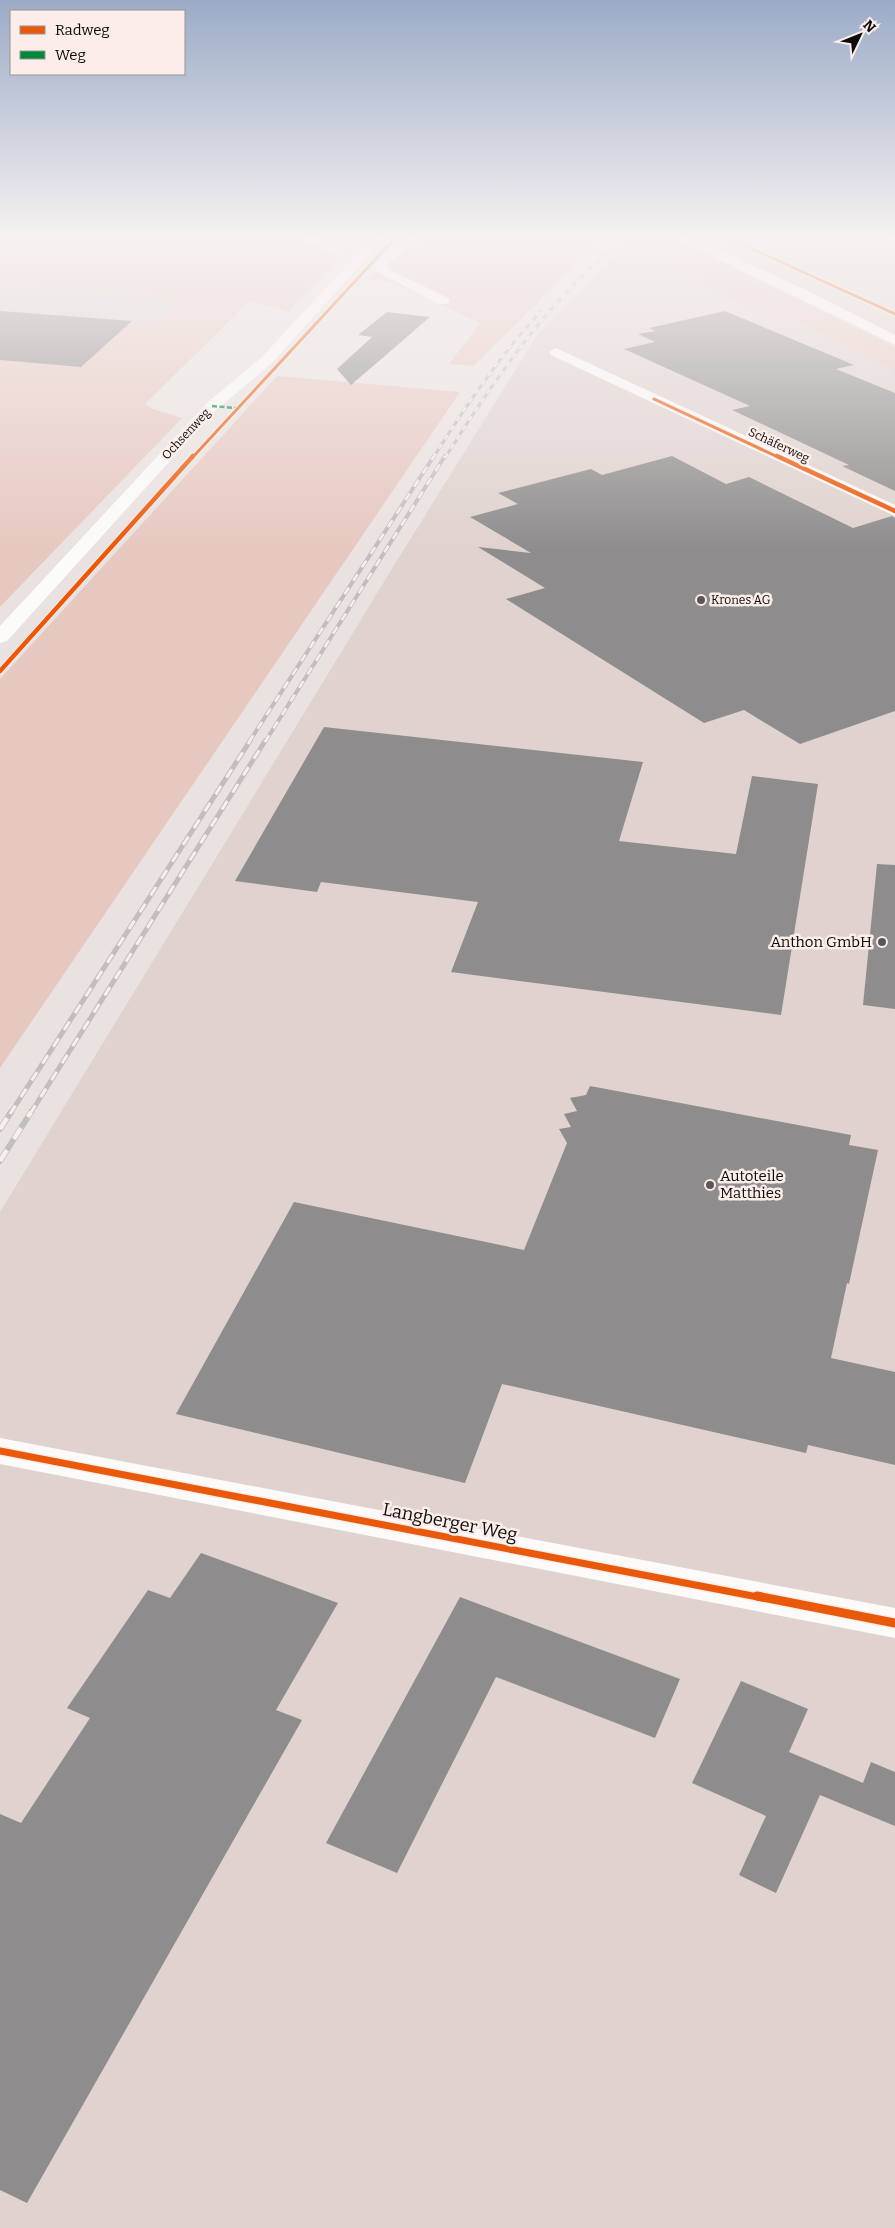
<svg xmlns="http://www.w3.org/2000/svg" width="895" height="2228" font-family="Bitter,serif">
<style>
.built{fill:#e0d2ce}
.green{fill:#e7c8c1}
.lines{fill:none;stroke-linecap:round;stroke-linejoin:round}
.taxiway{fill:#d6d0cf;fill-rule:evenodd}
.building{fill:#8e8c8c}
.minor{fill:#fcfbfa;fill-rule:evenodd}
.major{fill:#fcfbfa;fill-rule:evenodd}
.highway{fill:#fcfbfa;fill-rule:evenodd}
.rail-far3-casing{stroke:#c1bfbe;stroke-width:3}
.rail-far2-casing{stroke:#c1bfbe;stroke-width:4}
.rail-far1-casing{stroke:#c1bfbe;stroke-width:5}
.rail-casing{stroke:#c1bfbe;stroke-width:6}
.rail-far3{stroke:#faedea;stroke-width:2;stroke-dasharray:5.5;stroke-linecap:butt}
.rail-far2{stroke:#faedea;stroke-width:2.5;stroke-dasharray:8;stroke-linecap:butt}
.rail-far1{stroke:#faedea;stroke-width:3;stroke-dasharray:10;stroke-linecap:butt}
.rail{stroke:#faedea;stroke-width:4.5;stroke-dasharray:13;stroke-linecap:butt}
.quiet{stroke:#00873e;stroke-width:2.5;stroke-dasharray:5 2.5;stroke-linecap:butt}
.cycleway-far3-casing{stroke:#faedea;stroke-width:5}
.cycleway-far2-casing{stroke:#faedea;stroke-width:6}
.cycleway-far1-casing{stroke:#faedea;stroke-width:10}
.cycleway-casing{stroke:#faedea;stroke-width:12}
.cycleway-far3{stroke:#e8590c;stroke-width:3}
.cycleway-far2{stroke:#e8590c;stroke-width:4.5}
.cycleway-far1{stroke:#e8590c;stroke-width:7}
.cycleway{stroke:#e8590c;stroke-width:9}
.poi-dot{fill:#5c5655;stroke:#faedea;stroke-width:2}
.labels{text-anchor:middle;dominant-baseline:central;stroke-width:5;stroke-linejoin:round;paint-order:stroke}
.far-street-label{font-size:12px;fill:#0f0b0a;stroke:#faedea}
.far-poi-label{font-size:12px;fill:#0f0b0a;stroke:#faedea;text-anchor:start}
.poi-label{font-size:15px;fill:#0f0b0a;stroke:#faedea;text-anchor:end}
.near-street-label{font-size:18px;fill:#0f0b0a;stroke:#faedea}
</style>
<rect width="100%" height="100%" fill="#eae2e0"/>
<polygon class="built" points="631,238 860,238 895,242 895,2228 0,2228 0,1212 401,554 536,337"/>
<g class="green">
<polygon points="0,238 296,238 337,256 338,260 288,312 250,301 145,404 153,409 182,418 0,607"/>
<polygon points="435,238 601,238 474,366 449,364 480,323 391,282 367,280 403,249 417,248"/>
<polygon points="627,238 663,238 773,288 895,349 895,371 790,318 784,320 689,282 704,278 621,244"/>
<polygon points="277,376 460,392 0,1068 0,679"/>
</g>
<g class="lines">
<polygon class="taxiway" points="0,285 151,296 166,300 172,309 166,318 151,322 0,309"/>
</g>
<g class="building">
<polygon points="0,311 132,321 81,367 0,360"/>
<polygon points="725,311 854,365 836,369 895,393 895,491 842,466 849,465 732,410 750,406 624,349 655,342 638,334 656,331 649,328"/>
<polygon points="387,312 430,317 351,385 337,369 372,337 358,335"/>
<polygon points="672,456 726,484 749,477 853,528 892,516 895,518 895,711 800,744 744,710 704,723 506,599 545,588 478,547 531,553 470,517 518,504 498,493 591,469 602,475"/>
<polygon points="324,727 643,762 619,841 736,854 752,776 818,784 781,1015 451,972 478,902 321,882 317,892 235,881"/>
<polygon points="877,864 895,865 895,1009 863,1005"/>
<polygon points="590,1086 851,1135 849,1145 878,1150 849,1284 847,1283 831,1358 895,1372 895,1465 808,1445 806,1453 502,1384 465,1483 176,1414 294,1202 524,1250 567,1143 559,1129 571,1127 564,1114 577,1111 570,1098 586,1095"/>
<polygon points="201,1553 338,1603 276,1710 302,1720 27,2203 0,2190 0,1814 21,1823 90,1718 67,1708 148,1590 170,1598"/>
<polygon points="460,1597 680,1679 655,1738 496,1677 397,1873 326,1843"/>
<polygon points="741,1681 808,1709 789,1752 863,1783 871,1762 895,1772 895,1826 820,1795 776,1893 739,1875 766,1816 692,1783"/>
</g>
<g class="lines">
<g class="minor">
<polygon points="304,238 321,238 340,249 334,253 330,252"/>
<polygon points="403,238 418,238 388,264 388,269 448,298 450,301 448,304 438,304 376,271 376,260"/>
<polygon points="556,348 895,505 895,516 551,355 549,352"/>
<polygon points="0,1438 895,1608 895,1638 0,1464"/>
</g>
<polygon class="major" points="372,238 385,238 272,363 217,409 7,641 0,643 0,626 207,403 262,357"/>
<polygon class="highway" points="674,238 691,238 804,289 895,335 895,345"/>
<g class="rail-far3-casing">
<g id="rail-far3">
<path d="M433 458C465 407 500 355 541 311"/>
<path d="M445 458C473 413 504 367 537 326 563 294 592 266 622 238"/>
</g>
</g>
<g class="rail-far2-casing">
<g id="rail-far2">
<polyline points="249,742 434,456"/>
<polyline points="265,742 445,456"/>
</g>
</g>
<g class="rail-far1-casing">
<g id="rail-far1">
<polyline points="10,1114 250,741"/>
<polyline points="30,1114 265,741"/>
</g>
</g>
<g class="rail-casing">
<g id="rail">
<polyline points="0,1129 11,1112"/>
<polyline points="0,1161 31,1112"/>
</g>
</g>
<use href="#rail-far3" class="rail-far3"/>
<use href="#rail-far2" class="rail-far2"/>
<use href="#rail-far1" class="rail-far1"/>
<use href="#rail" class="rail"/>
<polyline class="quiet" points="212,406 236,408"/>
<g class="cycleway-far3-casing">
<g id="cycleway-far3">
<polyline points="728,238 895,314"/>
<polyline points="654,399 780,458"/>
<polyline points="192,458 395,238"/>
</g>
</g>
<g class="cycleway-far2-casing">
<g id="cycleway-far2">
<polyline points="777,456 895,511"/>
<polyline points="0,671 193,456"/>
</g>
</g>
<g class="cycleway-far1-casing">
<polyline id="cycleway-far1" points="0,1451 763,1598"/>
</g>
<g class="cycleway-casing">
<polyline id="cycleway" points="757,1596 895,1623"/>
</g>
<use href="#cycleway-far3" class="cycleway-far3"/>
<use href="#cycleway-far2" class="cycleway-far2"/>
<use href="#cycleway-far1" class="cycleway-far1"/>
<use href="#cycleway" class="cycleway"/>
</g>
<linearGradient id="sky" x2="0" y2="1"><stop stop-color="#9babc7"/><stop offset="0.43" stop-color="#f6f2f1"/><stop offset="1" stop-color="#f6f2f1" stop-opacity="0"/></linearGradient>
<rect width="895" height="550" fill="url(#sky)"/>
<g class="poi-dot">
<circle cx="701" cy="600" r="5"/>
<circle cx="882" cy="942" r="5"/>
<circle cx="710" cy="1185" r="5"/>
</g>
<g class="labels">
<g class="far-street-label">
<text transform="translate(186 434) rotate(-47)">Ochsenweg</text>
<text transform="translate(779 445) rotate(25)">Schäferweg</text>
</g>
<g class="far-poi-label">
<text x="711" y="600">Krones AG</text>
</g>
<g class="poi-label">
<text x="872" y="942">Anthon GmbH</text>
<text x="720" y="1176" text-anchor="start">Autoteile<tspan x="720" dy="17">Matthies</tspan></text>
</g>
<g class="near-street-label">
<text transform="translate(450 1522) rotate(11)">Langberger Weg</text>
</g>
</g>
<rect x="10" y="10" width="175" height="65" fill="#faedea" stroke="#9c9390"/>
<rect x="20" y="26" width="25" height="8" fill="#e8590c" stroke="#9c9390"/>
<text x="55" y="35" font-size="15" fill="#0f0b0a">Radweg</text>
<rect x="20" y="51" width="25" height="8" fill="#00873e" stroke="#9c9390"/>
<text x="55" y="60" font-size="15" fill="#0f0b0a">Weg</text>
<g transform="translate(860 35) rotate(47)" stroke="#faedea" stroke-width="4" paint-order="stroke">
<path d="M0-4L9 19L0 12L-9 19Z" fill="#0f0b0a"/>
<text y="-8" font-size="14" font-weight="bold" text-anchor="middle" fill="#0f0b0a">N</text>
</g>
</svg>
